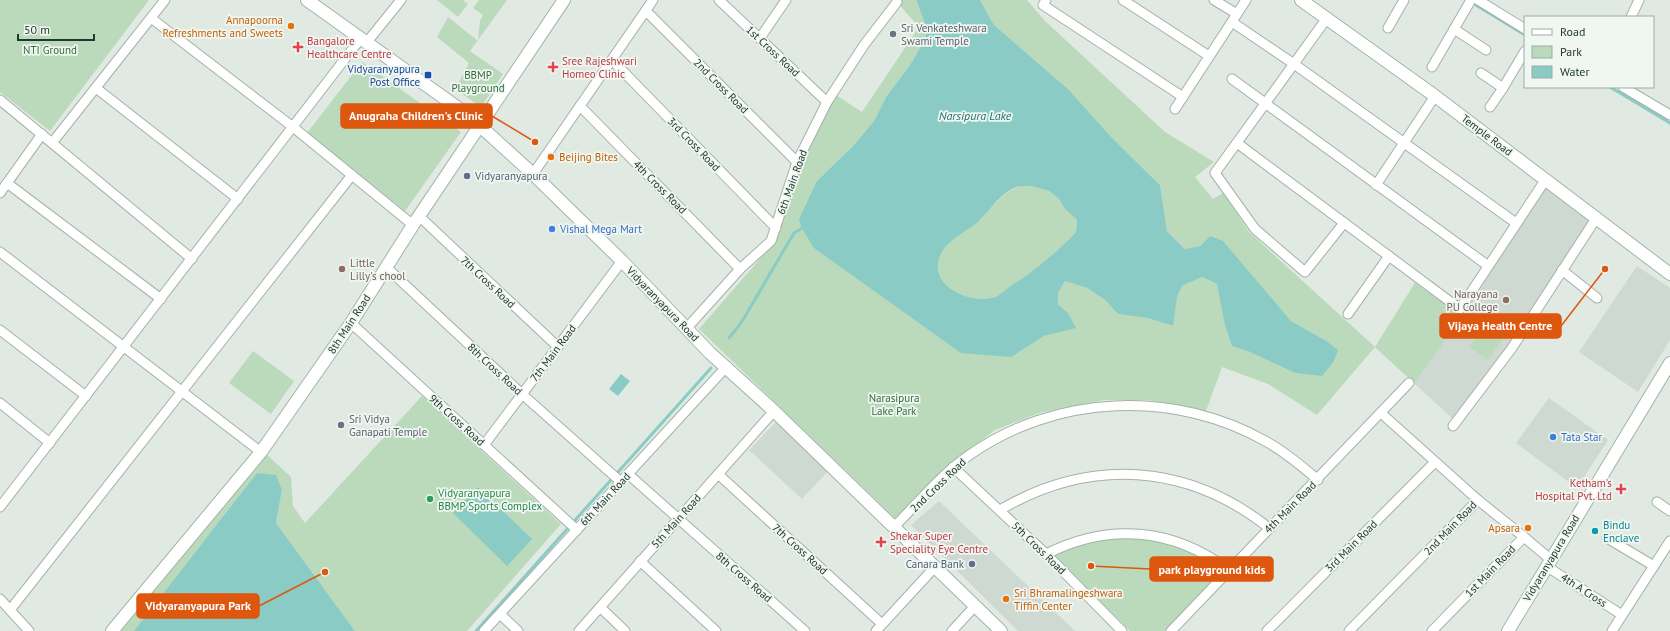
<svg xmlns="http://www.w3.org/2000/svg" width="1670" height="631" font-family="'PT Sans',sans-serif">
<style>
.built{fill:#ced9d1}
.green{fill:#badabb}
.water{fill:#8bcbc5;fill-rule:evenodd}
.lines{fill:none;stroke-linecap:round;stroke-linejoin:round}
.stream{stroke:#8bcbc5;stroke-width:3}
.street-casing{stroke:#a3b1a9;stroke-width:11}
.secondary-casing{stroke:#a0b5a8;stroke-width:14}
.street{stroke:#fff;stroke-width:9}
.secondary{stroke:#fff;stroke-width:12}
.food-dot{fill:#e8710a;stroke:#f0f7f2;stroke-width:1.5}
.worship-dot{fill:#6b7280;stroke:#f0f7f2;stroke-width:1.5}
.health-dot{fill:#e0444e;stroke:#f0f7f2;stroke-width:1.5}
.transit-dot{fill:#1a4fb4;stroke:#f0f7f2;stroke-width:1.5}
.service-dot{fill:#5c6f8a;stroke:#f0f7f2;stroke-width:1.5}
.shop-dot{fill:#3f7fe0;stroke:#f0f7f2;stroke-width:1.5}
.education-dot{fill:#8d6e63;stroke:#f0f7f2;stroke-width:1.5}
.leisure-dot{fill:#2e9e5b;stroke:#f0f7f2;stroke-width:1.5}
.culture-dot{fill:#0f9aa8;stroke:#f0f7f2;stroke-width:1.5}
.labels{text-anchor:middle;dominant-baseline:central;stroke-width:3.5;stroke-linejoin:round;paint-order:stroke}
.food-label{font-size:11px;fill:#c56008;stroke:#f0f7f2;text-anchor:end}
.worship-label{font-size:11px;fill:#5b616d;stroke:#f0f7f2;text-anchor:start}
.health-label{font-size:11px;fill:#be3a42;stroke:#f0f7f2;text-anchor:start}
.park-label{font-size:11px;fill:#2f6c37;stroke:#f0f7f2}
.street-label{font-size:11px;fill:#22392d;stroke:#f0f7f2}
.transit-label{font-size:11px;fill:#164399;stroke:#f0f7f2;text-anchor:end}
.service-label{font-size:11px;fill:#4e5e75;stroke:#f0f7f2;text-anchor:start}
.shop-label{font-size:11px;fill:#366cbe;stroke:#f0f7f2;text-anchor:start}
.education-label{font-size:11px;fill:#785e54;stroke:#f0f7f2;text-anchor:start}
.leisure-label{font-size:11px;fill:#27864d;stroke:#f0f7f2;text-anchor:start}
.culture-label{font-size:11px;fill:#0d838f;stroke:#f0f7f2;text-anchor:start}
.water-label{font-size:12px;font-style:italic;fill:#217069;stroke:#f0f7f2}
.leader{fill:none;stroke:#de570e;stroke-width:1.5}
.callout-dot{fill:#de570e;stroke:#f0f7f2;stroke-width:1.5}
.callout{fill:#de570e;stroke:#de570e;stroke-width:1.5}
.callout-label{font-size:12px;text-anchor:middle;font-weight:bold;fill:#fff}
</style>
<rect width="100%" height="100%" fill="#e0eae3"/>
<g class="built">
<polygon points="1547,184 1593,221 1504,352 1455,421 1375,347 1415,283 1462,317"/>
<polygon points="1637,266 1670,288 1670,340 1638,392 1579,352"/>
<polygon points="1549,398 1608,440 1577,488 1516,443"/>
<polygon points="779,419 831,468 802,499 749,450"/>
<polygon points="939,501 1075,631 1018,631 911,525"/>
</g>
<g class="green">
<polygon points="0,0 149,0 50,131 0,92"/>
<polygon points="437,0 463,0 468,4 458,17"/>
<polygon points="479,0 507,0 470,51 503,74 481,107 455,89 469,63 437,37 448,17 478,41 480,21 483,15 473,8"/>
<polygon points="895,0 916,0 924,21 926,36 910,65 886,97 874,121 853,146 817,181 1010,357 1044,336 1075,328 1068,313 1058,304 1058,293 1065,281 1087,288 1105,300 1118,314 1147,318 1172,326 1177,297 1182,286 1202,277 1217,284 1233,346 1250,352 1325,340 1291,321 1210,236 1200,246 1185,249 1167,231 1160,185 1114,140 1068,89 994,25 980,0 1027,0 1044,20 1165,132 1214,162 1195,177 1213,199 1223,193 1249,232 1375,347 1415,283 1462,317 1414,383 1375,347 1317,415 1268,384 1222,367 1206,411 1148,400 1104,400 1039,413 995,430 950,464 896,519 699,329 773,244 801,165 836,95 862,112 919,27"/>
<polygon points="362,62 461,132 405,211 307,133"/>
<path d="M1020 186H1031L1049 191 1059 199 1064 208 1077 220 1076 232C1056 252 1035 271 1011 287 1006 290 1001 295 995 297 969 305 924 284 942 252 951 237 970 230 981 219 994 206 1003 191 1020 186Z"/>
<polygon points="1487,321 1506,334 1488,360 1469,347"/>
<polygon points="253,351 294,381 271,414 229,383"/>
<polygon points="422,396 561,524 467,631 355,631 276,523 282,490 134,631 121,631 266,454 291,477 293,506 305,523"/>
<polygon points="1115,537 1156,539 1199,554 1223,571 1166,631 1130,631 1053,556 1077,545"/>
</g>
<g class="water">
<path d="M916 0H980L994 25 1068 89 1114 140 1160 185 1167 231 1185 249 1200 246 1210 236 1223 241 1291 321 1325 340 1338 350 1334 361 1322 376 1296 373 1250 352 1232 346 1225 325 1217 284 1202 277 1182 286 1177 297 1173 326 1147 318 1118 314 1105 300 1087 288 1065 281 1058 293V304L1068 313 1076 328 1044 336 1011 357 961 353 814 248 801 227 799 219 817 181 853 146 874 121 886 97 910 65 926 37 924 21ZM1020 186H1031L1049 191 1059 199 1064 208 1077 220 1076 232C1056 253 1033 272 1008 288 1004 291 1000 295 995 297 969 305 924 284 942 252 950 238 968 231 979 221 993 208 1001 191 1020 186Z"/>
<polygon points="621,374 630,381 618,396 609,389"/>
<polygon points="257,473 276,475 282,490 276,523 355,631 134,631"/>
<polygon points="478,487 532,539 507,566 453,513"/>
</g>
<g class="lines">
<g class="stream">
<polyline points="1471,2 1525,35"/>
<polyline points="1610,87 1670,123"/>
<polyline points="729,338 741,323 794,233 804,227"/>
<polyline points="476,631 711,368"/>
</g>
<g class="street-casing">
<g id="street">
<polyline points="719,0 827,102"/>
<polyline points="1046,0 1043,5 1183,97"/>
<polyline points="1123,0 1209,56"/>
<polyline points="1214,0 1237,14"/>
<polyline points="1478,0 1525,29"/>
<polyline points="646,11 797,162"/>
<polyline points="1631,17 1639,0"/>
<polyline points="151,18 293,127 413,225"/>
<polyline points="1327,18 1215,173 1255,229 1305,272 1344,223"/>
<polyline points="1232,22 1294,64 1516,223"/>
<polyline points="1388,28 1404,0"/>
<polyline points="1454,29 1486,50"/>
<polyline points="760,38 786,0"/>
<polyline points="367,42 401,0"/>
<polyline points="612,60 776,228"/>
<polyline points="1432,67 1471,0"/>
<polyline points="1481,73 1503,88 1525,51"/>
<polyline points="1232,79 1487,265"/>
<polyline points="1623,87 1670,115"/>
<polyline points="96,88 238,199"/>
<polyline points="0,100 192,259"/>
<polyline points="580,106 740,269"/>
<polyline points="1490,107 1503,88"/>
<polyline points="1175,109 1246,0"/>
<polyline points="52,143 165,0"/>
<polyline points="1237,143 1460,309 1546,179"/>
<polyline points="533,174 653,0"/>
<polyline points="7,183 161,299"/>
<polyline points="1376,185 1435,96"/>
<polyline points="0,193 42,134"/>
<polyline points="419,216 558,347"/>
<polyline points="0,252 261,452"/>
<polyline points="386,267 522,394 621,482"/>
<polyline points="1562,270 1597,298"/>
<polyline points="1348,314 1389,256"/>
<polyline points="351,323 577,530"/>
<polyline points="686,329 740,269 771,241 797,162 827,102 864,45 897,2"/>
<polyline points="0,330 86,396"/>
<polyline points="0,403 50,443"/>
<polyline points="1453,426 1512,348 1597,217"/>
<polyline points="484,445 622,261"/>
<polyline points="953,467 1046,554 1122,631"/>
<polyline points="628,474 805,631"/>
<polyline points="718,474 882,624"/>
<polyline points="1478,500 1524,537"/>
<polyline points="1657,502 1670,511"/>
<polyline points="0,507 361,38"/>
<path d="M1000 510C1090 457 1187 463 1269 528"/>
<path d="M894 527C918 503 941 475 968 456 1055 394 1175 389 1267 442 1285 452 1302 466 1318 480"/>
<polyline points="1607,538 1654,566"/>
<path d="M1046 554C1109 522 1173 528 1229 570"/>
<polyline points="640,561 716,631"/>
<polyline points="1546,566 1622,615"/>
<polyline points="0,599 29,631"/>
<polyline points="600,607 625,631"/>
<polyline points="10,610 352,175"/>
<polyline points="500,614 518,631"/>
<polyline points="484,631 727,366"/>
<polyline points="579,631 774,411"/>
<polyline points="876,631 934,568"/>
<polyline points="952,631 975,606"/>
<polyline points="1171,631 1409,383"/>
<polyline points="1267,631 1435,462"/>
<polyline points="1349,631 1478,500 1381,413"/>
<polyline points="1432,631 1524,537 1550,559"/>
<polyline points="1612,631 1670,541"/>
</g>
</g>
<g class="secondary-casing">
<g id="secondary">
<polyline points="307,0 468,115 533,174 622,261 710,353 774,411 1001,631"/>
<polyline points="1301,0 1435,96 1670,274"/>
<polyline points="112,631 261,452 351,323 413,225 564,0"/>
<polyline points="1508,631 1670,363"/>
</g>
</g>
<use href="#street" class="street"/>
<use href="#secondary" class="secondary"/>
</g>
<g class="food-dot">
<circle cx="291" cy="26" r="4"/>
<circle cx="551" cy="157" r="4"/>
<circle cx="1528" cy="528" r="4"/>
<circle cx="1006" cy="599" r="4"/>
</g>
<g class="worship-dot">
<circle cx="893" cy="34" r="4"/>
<circle cx="341" cy="425" r="4"/>
</g>
<g class="health-dot">
<path d="M296 41h4v4h4v4h-4v4h-4v-4h-4v-4h4z"/>
<path d="M551 61h4v4h4v4h-4v4h-4v-4h-4v-4h4z"/>
<path d="M1619 483h4v4h4v4h-4v4h-4v-4h-4v-4h4z"/>
<path d="M879 536h4v4h4v4h-4v4h-4v-4h-4v-4h4z"/>
</g>
<rect class="transit-dot" x="424" y="71" width="8" height="8" rx="2"/>
<g class="service-dot">
<circle cx="467" cy="176" r="4"/>
<circle cx="972" cy="564" r="4"/>
</g>
<g class="shop-dot">
<circle cx="552" cy="229" r="4"/>
<circle cx="1553" cy="437" r="4"/>
</g>
<g class="education-dot">
<circle cx="342" cy="269" r="4"/>
<circle cx="1506" cy="300" r="4"/>
</g>
<circle class="leisure-dot" cx="430" cy="499" r="4"/>
<circle class="culture-dot" cx="1595" cy="531" r="4"/>
<g class="labels">
<g class="food-label">
<text x="283" y="20">Annapoorna<tspan x="283" dy="13">Refreshments and Sweets</tspan></text>
<text x="559" y="157" text-anchor="start">Beijing Bites</text>
<text x="1520" y="528">Apsara</text>
<text x="1014" y="593" text-anchor="start">Sri Bhramalingeshwara<tspan x="1014" dy="13">Tiffin Center</tspan></text>
</g>
<g class="worship-label">
<text x="901" y="28">Sri Venkateshwara<tspan x="901" dy="13">Swami Temple</tspan></text>
<text x="349" y="419">Sri Vidya<tspan x="349" dy="13">Ganapati Temple</tspan></text>
</g>
<g class="health-label">
<text x="307" y="41">Bangalore<tspan x="307" dy="13">Healthcare Centre</tspan></text>
<text x="562" y="61">Sree Rajeshwari<tspan x="562" dy="13">Homeo Clinic</tspan></text>
<text x="1612" y="483" text-anchor="end">Ketham's<tspan x="1612" dy="13">Hospital Pvt. Ltd</tspan></text>
<text x="890" y="536">Shekar Super<tspan x="890" dy="13">Speciality Eye Centre</tspan></text>
</g>
<g class="park-label">
<text x="50" y="50">NTI Ground</text>
<text x="478" y="75">BBMP<tspan x="478" dy="13">Playground</tspan></text>
<text x="894" y="398">Narasipura<tspan x="894" dy="13">Lake Park</tspan></text>
</g>
<g class="street-label">
<text transform="translate(773 51) rotate(43)">1st Cross Road</text>
<text transform="translate(721 86) rotate(45)">2nd Cross Road</text>
<text transform="translate(1487 135) rotate(37)">Temple Road</text>
<text transform="translate(694 144) rotate(46)">3rd Cross Road</text>
<text transform="translate(792 182) rotate(-70)">6th Main Road</text>
<text transform="translate(660 187) rotate(45)">4th Cross Road</text>
<text transform="translate(488 282) rotate(43)">7th Cross Road</text>
<text transform="translate(663 304) rotate(46)">Vidyaranyapura Road</text>
<text transform="translate(349 324) rotate(-57)">8th Main Road</text>
<text transform="translate(553 353) rotate(-53)">7th Main Road</text>
<text transform="translate(495 369) rotate(43)">8th Cross Road</text>
<text transform="translate(457 420) rotate(42)">9th Cross Road</text>
<text transform="translate(938 485) rotate(-44)">2nd Cross Road</text>
<text transform="translate(605 499) rotate(-47)">6th Main Road</text>
<text transform="translate(1290 507) rotate(-45)">4th Main Road</text>
<text transform="translate(676 521) rotate(-48)">5th Main Road</text>
<text transform="translate(1450 528) rotate(-46)">2nd Main Road</text>
<text transform="translate(1351 546) rotate(-45)">3rd Main Road</text>
<text transform="translate(1039 548) rotate(44)">5th Cross Road</text>
<text transform="translate(800 549) rotate(42)">7th Cross Road</text>
<text transform="translate(1551 558) rotate(-59)">Vidyaranyapura Road</text>
<text transform="translate(1490 571) rotate(-46)">1st Main Road</text>
<text transform="translate(744 577) rotate(41)">8th Cross Road</text>
<text transform="translate(1584 590) rotate(33)">4th A Cross</text>
</g>
<g class="transit-label">
<text x="420" y="69">Vidyaranyapura<tspan x="420" dy="13">Post Office</tspan></text>
</g>
<g class="service-label">
<text x="475" y="176">Vidyaranyapura</text>
<text x="964" y="564" text-anchor="end">Canara Bank</text>
</g>
<g class="shop-label">
<text x="560" y="229">Vishal Mega Mart</text>
<text x="1561" y="437">Tata Star</text>
</g>
<g class="education-label">
<text x="350" y="263">Little<tspan x="350" dy="13">Lilly's chool</tspan></text>
<text x="1498" y="294" text-anchor="end">Narayana<tspan x="1498" dy="13">PU College</tspan></text>
</g>
<g class="leisure-label">
<text x="438" y="493">Vidyaranyapura<tspan x="438" dy="13">BBMP Sports Complex</tspan></text>
</g>
<g class="culture-label">
<text x="1603" y="525">Bindu<tspan x="1603" dy="13">Enclave</tspan></text>
</g>
<g class="water-label">
<text x="975" y="115">Narsipura Lake</text>
</g>
</g>
<path class="leader" d="M535 142L492 116M1605 269L1561 326M1091 566L1150 569M325 572L259 606"/>
<g class="callout-dot">
<circle cx="535" cy="142" r="4"/>
<circle cx="1605" cy="269" r="4"/>
<circle cx="1091" cy="566" r="4"/>
<circle cx="325" cy="572" r="4"/>
</g>
<g class="callout">
<rect x="341" y="104" width="151" height="24" rx="4"/>
<rect x="1440" y="314" width="121" height="24" rx="4"/>
<rect x="1150" y="557" width="123" height="24" rx="4"/>
<rect x="137" y="594" width="122" height="24" rx="4"/>
</g>
<g class="callout-label">
<text x="416" y="120">Anugraha Children's Clinic</text>
<text x="1500" y="330">Vijaya Health Centre</text>
<text x="1212" y="574">park playground kids</text>
<text x="198" y="610">Vidyaranyapura Park</text>
</g>
<rect x="1524" y="16" width="130" height="72" fill="#f0f7f2" stroke="#9eaba3"/>
<rect x="1532" y="29" width="20" height="6" fill="#ffffff" stroke="#9eaba3"/>
<text x="1560" y="36" font-size="12" fill="#22392d">Road</text>
<rect x="1532" y="46" width="20" height="12" fill="#badabb" stroke="#9eaba3"/>
<text x="1560" y="56" font-size="12" fill="#22392d">Park</text>
<rect x="1532" y="66" width="20" height="12" fill="#8bcbc5" stroke="#9eaba3"/>
<text x="1560" y="76" font-size="12" fill="#22392d">Water</text>
<path d="M18 34v6h76v-6" fill="none" stroke="#22392d" stroke-width="2"/>
<text x="24" y="34" font-size="12" fill="#22392d" stroke="#f0f7f2" stroke-width="3" paint-order="stroke">50 m</text>
</svg>
